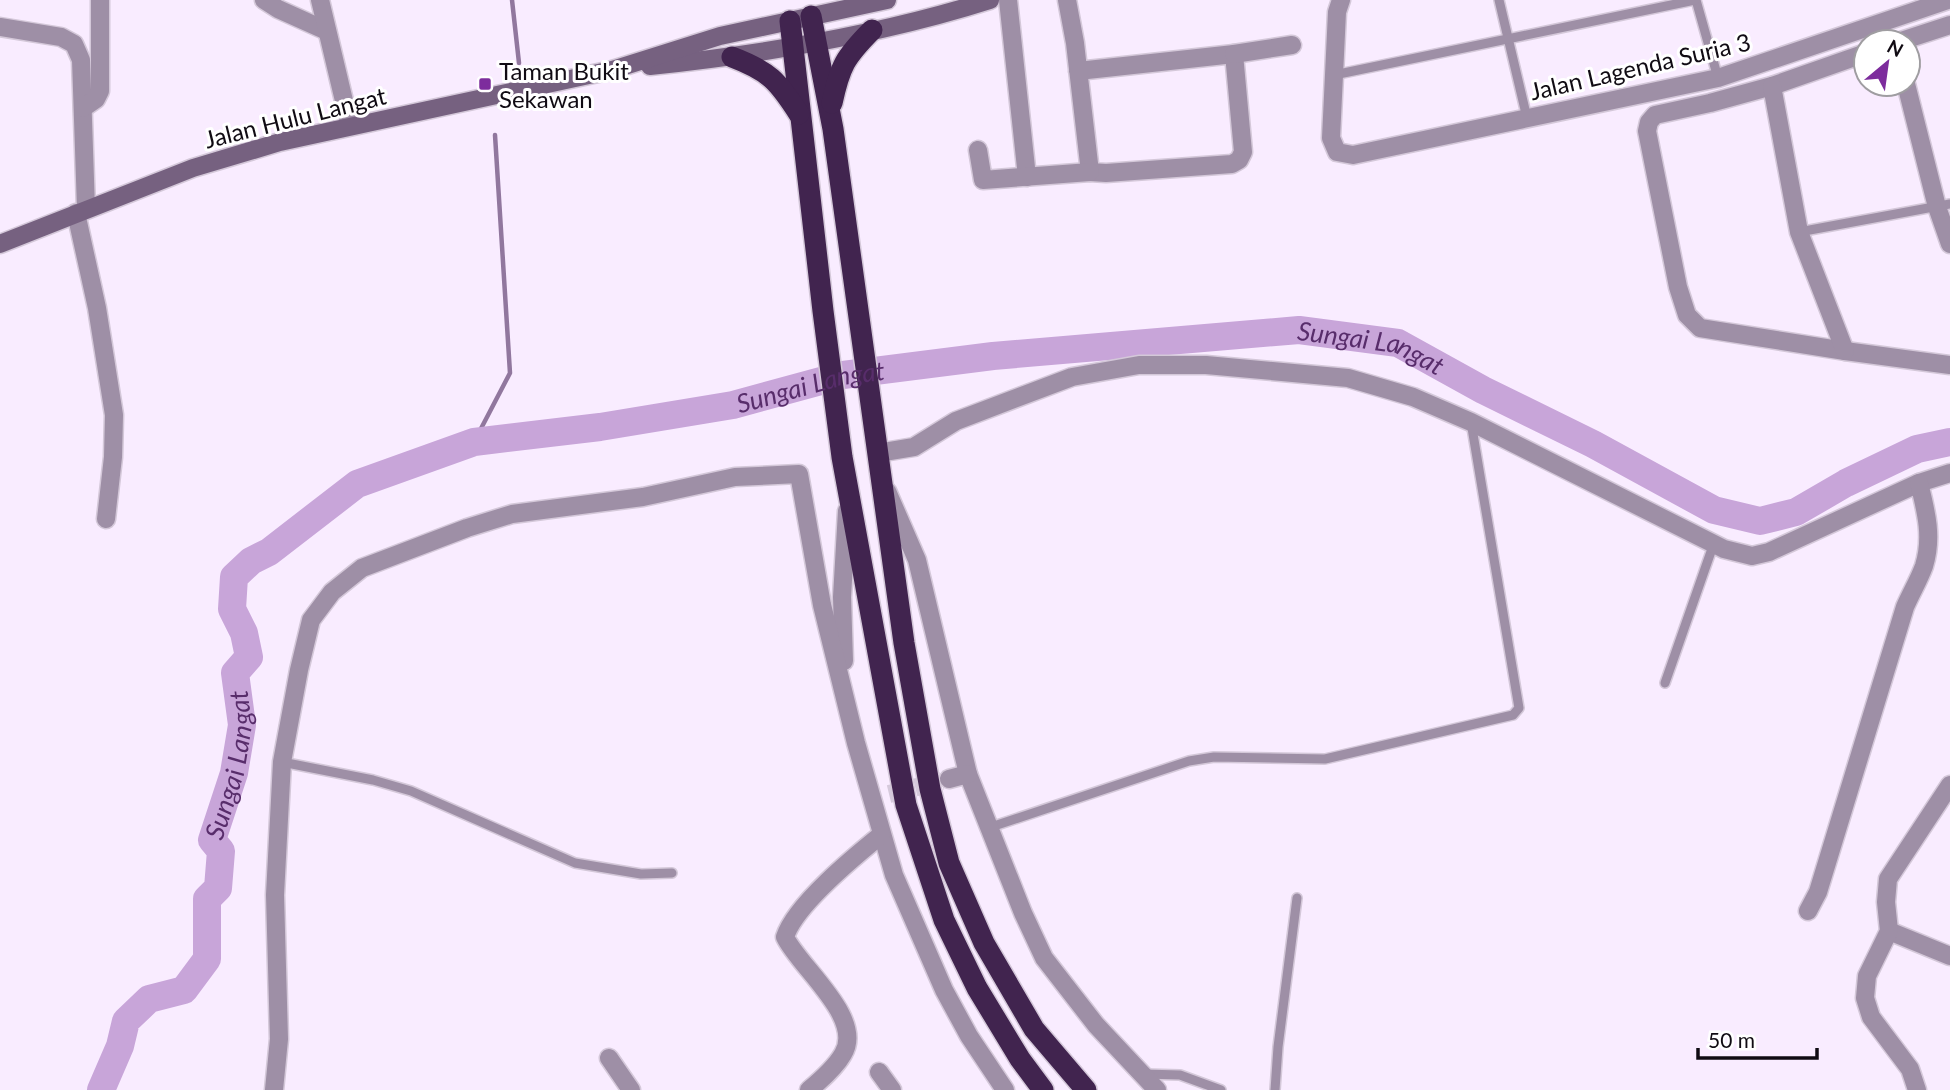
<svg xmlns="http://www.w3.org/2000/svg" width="1950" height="1090" font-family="Lato,sans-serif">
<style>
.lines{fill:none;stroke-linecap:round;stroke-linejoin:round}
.stream{stroke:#91779e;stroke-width:4.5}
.river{stroke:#c8a5d9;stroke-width:28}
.minor-tunnel{stroke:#d6cadc;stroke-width:18;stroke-dasharray:18 9;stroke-linecap:butt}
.service-casing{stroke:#d4c8d9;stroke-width:12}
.minor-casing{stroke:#d4c8d9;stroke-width:21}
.secondary-casing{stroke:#d4c8d9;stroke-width:21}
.motorway-casing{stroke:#d4c8d9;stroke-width:24}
.service{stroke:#9e8fa6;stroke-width:9}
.minor{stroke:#9e8fa6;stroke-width:18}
.secondary{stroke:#766180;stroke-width:18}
.motorway{stroke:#41244f;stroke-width:21}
.poi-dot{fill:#7d2c9d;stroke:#fff;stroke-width:2.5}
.labels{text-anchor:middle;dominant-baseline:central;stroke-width:6;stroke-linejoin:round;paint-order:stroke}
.street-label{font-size:24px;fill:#100b13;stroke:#fff}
.poi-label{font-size:24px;fill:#100b13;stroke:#fff;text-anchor:start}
.water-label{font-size:26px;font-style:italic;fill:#582d6b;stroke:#fff}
</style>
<rect width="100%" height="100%" fill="#f9ecff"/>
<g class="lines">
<g class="stream">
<polyline points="512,0 519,63"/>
<polyline points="474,442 510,373 495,135"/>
</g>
<path class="river" id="s1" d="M101 1090 120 1046 126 1021 149 999 184 990 207 959V899L218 888 221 851 212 840 234 773 242 725 235 673 249 657 244 633 232 609 234 577 251 561 269 552 357 484 474 442 600 427 733 405 843 375 993 356 1299 330 1398 343 1483 390 1593 444 1714 510 1760 521 1796 512 1846 483 1917 449 1950 442"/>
<polyline class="minor-tunnel" points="889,794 942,781"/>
<g class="service-casing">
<g id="service">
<polyline points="1499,0 1527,118"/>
<polyline points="1696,0 1718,78"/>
<polyline points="1334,75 1695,0"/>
<polyline points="1799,232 1950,204"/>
<polyline points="1665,683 1714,543"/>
<polyline points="282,762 373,780 411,791 575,863 641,874 672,873"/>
<polyline points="988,828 1189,761 1214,757 1325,759 1513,715 1519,708 1471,422"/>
<polyline points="1144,1074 1180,1075 1221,1090"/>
<polyline points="1275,1090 1278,1047 1297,898"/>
</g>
</g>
<g class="minor-casing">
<g id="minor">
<polyline points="264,0 278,9 327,31"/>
<polyline points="320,0 350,126"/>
<polyline points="1008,0 1027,177"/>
<polyline points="1067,0 1075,43 1090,172 1106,173 1232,164 1239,160 1243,152 1234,54 1078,71"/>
<polyline points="1341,0 1337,12 1331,138 1337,152 1353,155 1718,78 1948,0"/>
<polyline points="0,27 61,37 74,44 81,60 86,209"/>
<polyline points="1898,42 1950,25"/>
<polyline points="1866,53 1772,86 1710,103 1655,115 1649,122 1647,131 1678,287 1687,315 1700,328 1845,351 1950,365"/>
<polyline points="1234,54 1292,45"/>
<polyline points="1906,84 1937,207 1950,244"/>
<polyline points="1772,86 1799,232 1845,351"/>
<polyline points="83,108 96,99 100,91 100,0"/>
<polyline points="978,150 983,180 1090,172"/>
<polyline points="76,213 97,308 114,415 113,457 106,519"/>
<polyline points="878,453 914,447 956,421 1072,377 1139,365 1206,365 1348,378 1413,397 1471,422 1724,549 1752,556 1769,552 1919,483 1950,473"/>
<polyline points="887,491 917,560 968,774 1023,913 1044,958 1096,1025 1157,1090"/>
<polyline points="844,661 842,597 847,511"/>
<polyline points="949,779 968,774"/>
<path d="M1808 911 1818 892 1905 607C1911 593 1919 580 1924 566 1933 537 1926 511 1919 483"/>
<polyline points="1889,931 1950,956"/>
<polyline points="609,1058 631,1090"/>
<polyline points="879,1072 892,1090"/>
<polyline points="274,1090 279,1039 275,895 282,762 299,670 311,620 332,592 362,568 467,528 512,514 643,497 735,477 799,474 822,605 856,743 894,875 944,990 969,1036 1005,1090"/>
<path d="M809 1090C821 1080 835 1068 843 1054 865 1018 799 967 785 937 795 905 855 856 881 835"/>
<polyline points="1917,1090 1910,1069 1871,1017 1865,998 1867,976 1889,931 1886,902 1888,879 1950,785"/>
</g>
</g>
<g class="secondary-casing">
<g id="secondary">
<path d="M650 66C764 54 880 35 990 0"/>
<polyline points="0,244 193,168 280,142 612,70 720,36 887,0"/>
</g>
</g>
<g class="motorway-casing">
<g id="motorway">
<polyline points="811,16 833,129 904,643 930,789 949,863 984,943 1034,1029 1086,1090"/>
<polyline points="790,21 823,311 842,457 906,805 944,920 977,988 1020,1059 1043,1090"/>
<path d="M732 57C769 71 778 81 799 114"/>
<path d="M832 103C840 66 845 57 872 30"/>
</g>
</g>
<use href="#service" class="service"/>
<use href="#minor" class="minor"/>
<use href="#secondary" class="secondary"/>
<use href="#motorway" class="motorway"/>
</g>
<rect class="poi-dot" x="478" y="77" width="14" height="14" rx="3.5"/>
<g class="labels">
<g class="street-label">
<text transform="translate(1640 66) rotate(-13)">Jalan Lagenda Suria 3</text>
<text transform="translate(295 117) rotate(-14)">Jalan Hulu Langat</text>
</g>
<g class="poi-label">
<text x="499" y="70">Taman Bukit<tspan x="499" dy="28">Sekawan</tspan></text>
</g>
<g class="water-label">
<text stroke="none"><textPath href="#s1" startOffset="1771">Sungai Langat</textPath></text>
<text stroke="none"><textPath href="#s1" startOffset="1204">Sungai Langat</textPath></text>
<text stroke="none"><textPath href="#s1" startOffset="385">Sungai Langat</textPath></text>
</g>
</g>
<g transform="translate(1887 63) rotate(29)"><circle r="33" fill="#ffffff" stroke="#9f9da1" stroke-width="2"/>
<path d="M0-5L12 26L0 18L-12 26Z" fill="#7d2c9d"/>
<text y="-10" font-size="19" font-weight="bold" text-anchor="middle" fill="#100b13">N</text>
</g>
<path d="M1698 1048v10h119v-10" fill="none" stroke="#100b13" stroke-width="3.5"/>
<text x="1708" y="1048" font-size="21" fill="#100b13" stroke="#ffffff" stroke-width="5" paint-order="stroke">50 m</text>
</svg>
